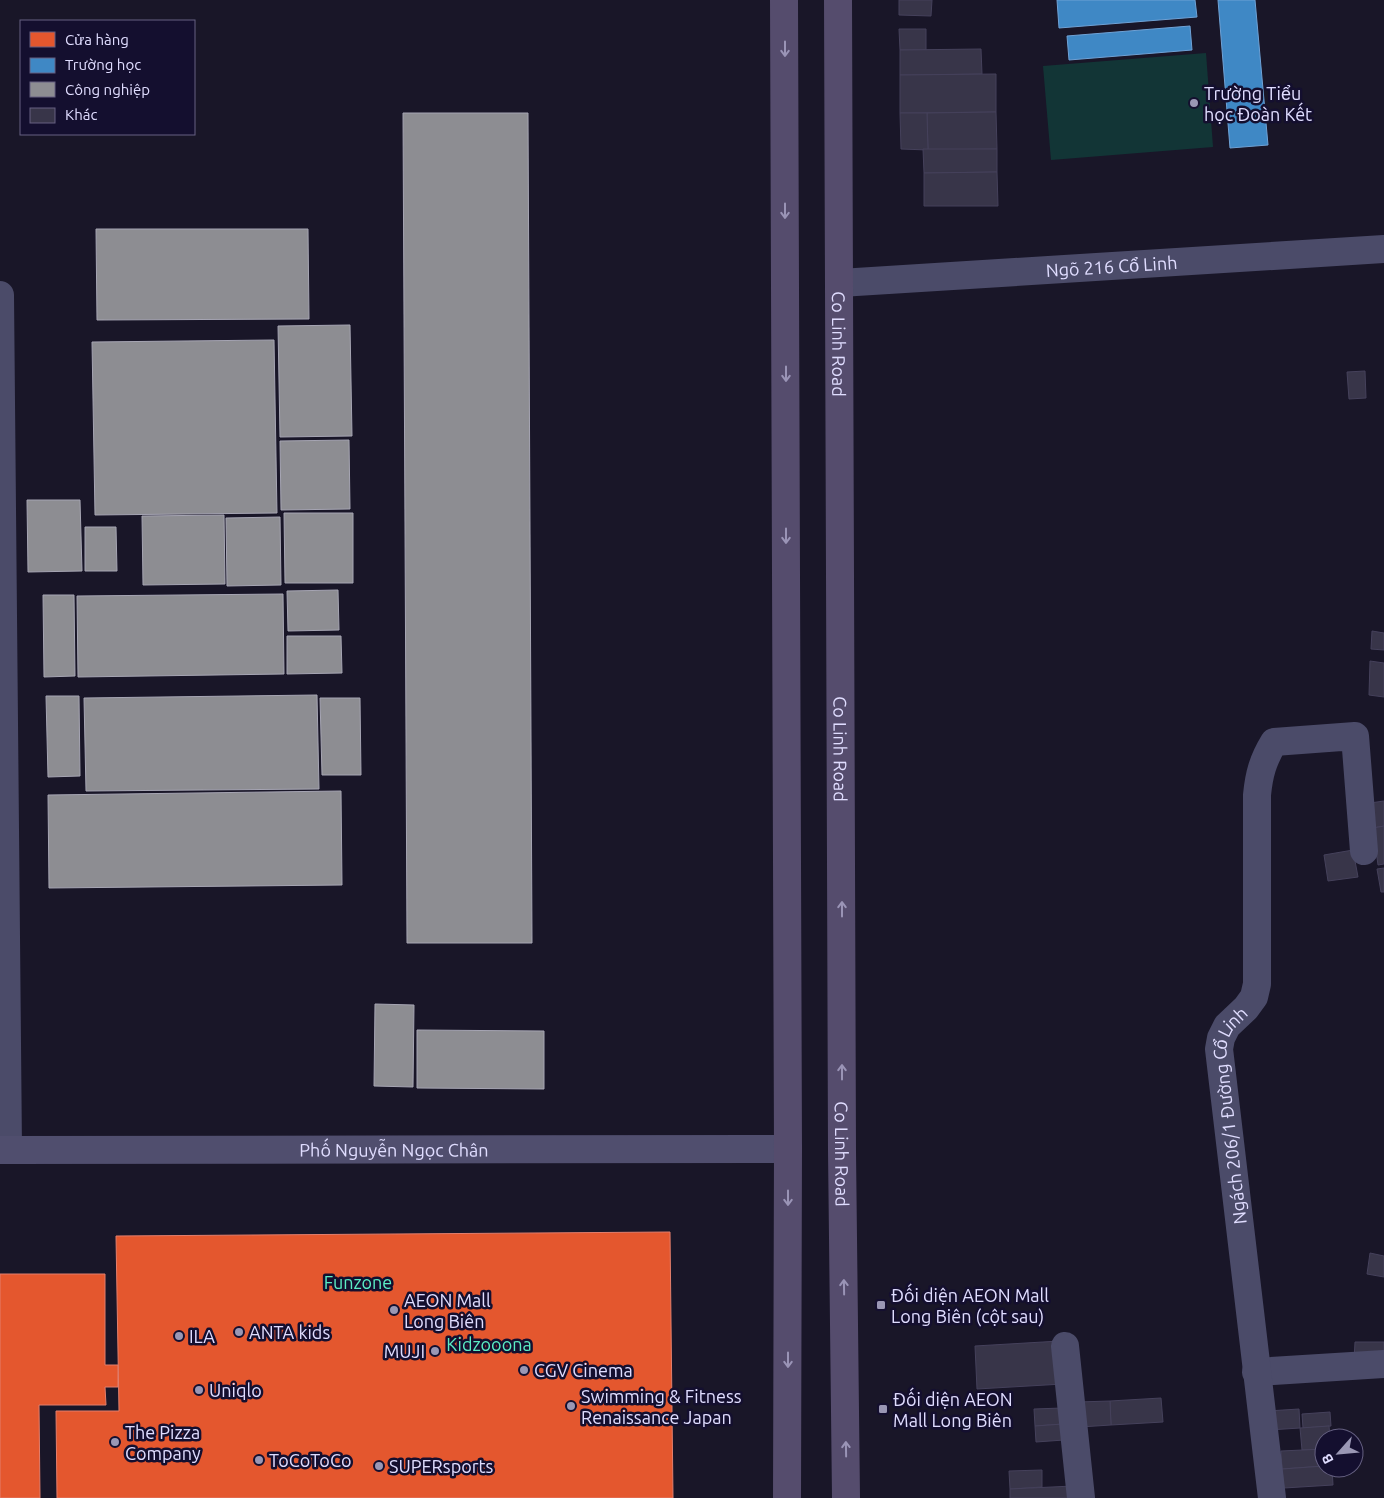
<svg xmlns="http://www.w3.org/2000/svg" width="1384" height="1498" font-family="Ubuntu,sans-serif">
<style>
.green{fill:#123536}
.shops{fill:#e4572e;stroke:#e37f6d}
.schools{fill:#3f88c5;stroke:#6fa2d6}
.industry{fill:#8d8d92;stroke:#a6a5b3}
.building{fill:#383549;stroke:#45415b}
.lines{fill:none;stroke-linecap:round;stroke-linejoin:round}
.street{stroke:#4b4b69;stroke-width:28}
.secondary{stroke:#504e6e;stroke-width:28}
.primary{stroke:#554c6d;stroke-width:28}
.oneway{stroke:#9a94b6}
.poi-dot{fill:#9a97b4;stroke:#140f2f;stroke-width:2}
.labels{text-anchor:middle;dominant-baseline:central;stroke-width:5;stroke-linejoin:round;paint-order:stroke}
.poi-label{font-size:18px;fill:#e0ddff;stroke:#140f2f;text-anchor:start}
.street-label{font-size:18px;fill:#e0ddff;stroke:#140f2f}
.park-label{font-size:18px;fill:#5bedc5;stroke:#140f2f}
</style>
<rect width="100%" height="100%" fill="#191628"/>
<polygon class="green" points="1206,53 1213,147 1051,160 1043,66"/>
<g class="shops">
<polygon points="670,1232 673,1498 57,1498 56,1411 119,1411 116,1236"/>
<polygon points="0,1274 105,1274 105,1365 118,1365 118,1387 105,1387 106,1405 39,1405 40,1498 0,1498"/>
</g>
<g class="schools">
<polygon points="1057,0 1195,0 1197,17 1059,28"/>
<polygon points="1218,0 1255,0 1268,145 1230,148"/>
<polygon points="1190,26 1192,50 1069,60 1067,36"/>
</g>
<g class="industry">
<polygon points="403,113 528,113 532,943 407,943"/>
<polygon points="96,229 308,229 309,319 97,320"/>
<polygon points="350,325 352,436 280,437 278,326"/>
<polygon points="274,340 277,513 95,515 92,342"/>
<polygon points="349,440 350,509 281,510 280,441"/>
<polygon points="27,500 80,500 82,571 28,572"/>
<polygon points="284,513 353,513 353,583 285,583"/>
<polygon points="224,515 225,584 143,585 142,516"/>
<polygon points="280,517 281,585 227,586 226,518"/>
<polygon points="85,527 116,527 117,571 85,571"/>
<polygon points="338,590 339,630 288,631 287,591"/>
<polygon points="283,594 284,674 78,677 77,596"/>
<polygon points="43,595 74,595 75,676 44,677"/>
<polygon points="287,636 341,636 342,673 287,674"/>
<polygon points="317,695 319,789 86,791 84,698"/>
<polygon points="46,696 79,696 80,776 48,777"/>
<polygon points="320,698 360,698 361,775 322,775"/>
<polygon points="341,791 342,885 49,888 48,795"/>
<polygon points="375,1004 414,1005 413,1087 374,1086"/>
<polygon points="417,1030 544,1031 544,1089 417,1088"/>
</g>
<g class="building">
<polygon points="899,0 932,0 931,16 899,15"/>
<polygon points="899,29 926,29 926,50 900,50"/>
<polygon points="981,49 982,74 900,75 900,50"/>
<polygon points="996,74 996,112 900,113 900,75"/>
<polygon points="996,112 997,149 928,150 927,113"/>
<polygon points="900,113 927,113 928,150 901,149"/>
<polygon points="923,149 997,149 997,172 924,173"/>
<polygon points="997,172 998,206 924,206 924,173"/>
<polygon points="1365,371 1366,398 1349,399 1347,372"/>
<polygon points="1372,631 1384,633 1384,650 1371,649"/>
<polygon points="1370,661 1384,663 1384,697 1369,695"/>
<polygon points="1384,801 1384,826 1373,828 1370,803"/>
<polygon points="1384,826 1384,864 1378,865 1373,828"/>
<polygon points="1353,850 1358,877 1328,881 1324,855"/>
<polygon points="1384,868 1384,892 1381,892 1377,869"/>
<polygon points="1370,1253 1384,1256 1384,1277 1367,1274"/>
<polygon points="1060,1341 1063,1384 977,1389 975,1346"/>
<polygon points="1355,1342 1384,1342 1384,1362 1354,1361"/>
<polygon points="1161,1398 1163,1422 1111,1425 1110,1401"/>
<polygon points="1110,1401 1111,1425 1080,1427 1078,1402"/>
<polygon points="1062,1408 1063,1424 1035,1426 1034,1409"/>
<polygon points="1299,1409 1300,1428 1269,1430 1268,1411"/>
<polygon points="1330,1412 1331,1426 1303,1428 1302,1414"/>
<polygon points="1063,1424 1064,1440 1036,1442 1035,1426"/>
<polygon points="1329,1426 1330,1438 1324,1438 1324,1449 1302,1450 1300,1428"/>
<polygon points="1324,1449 1324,1466 1282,1469 1281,1451"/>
<polygon points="1324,1466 1324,1468 1332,1468 1333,1485 1284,1488 1282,1469"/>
<polygon points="1042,1470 1042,1487 1010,1489 1009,1471"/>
<polygon points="1073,1486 1074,1498 1010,1498 1010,1489"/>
</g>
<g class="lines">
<g class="street">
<path id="s1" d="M840 283 1384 249"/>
<polyline points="0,295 8,1150"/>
<polyline points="1065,1346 1081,1498"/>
<polyline points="1256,1372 1384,1364"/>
<path id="s2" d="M1272 1498 1219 1049 1221 1038 1227 1026 1246 1008 1254 997 1257 984V795C1259 774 1263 760 1274 742L1355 736 1364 851"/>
</g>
<path class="secondary" id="s3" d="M0 1150 788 1149"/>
<g class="primary">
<polyline points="784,0 788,1149 787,1498"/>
<path id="s4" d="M838 0 842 1151 846 1498"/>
</g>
</g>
<defs><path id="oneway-shaft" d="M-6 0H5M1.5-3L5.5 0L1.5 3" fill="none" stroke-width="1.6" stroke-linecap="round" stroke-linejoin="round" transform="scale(1.25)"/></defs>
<g class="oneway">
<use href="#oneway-shaft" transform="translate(785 49) rotate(90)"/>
<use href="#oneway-shaft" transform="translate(785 211) rotate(90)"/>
<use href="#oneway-shaft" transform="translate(786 374) rotate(90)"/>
<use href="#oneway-shaft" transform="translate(786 536) rotate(90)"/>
<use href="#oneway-shaft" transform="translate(842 909) rotate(-90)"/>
<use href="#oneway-shaft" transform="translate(842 1072) rotate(-90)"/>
<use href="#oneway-shaft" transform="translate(788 1198) rotate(90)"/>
<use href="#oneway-shaft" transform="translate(844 1287) rotate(-91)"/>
<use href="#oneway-shaft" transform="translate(788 1360) rotate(90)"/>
<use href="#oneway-shaft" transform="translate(846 1449) rotate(-91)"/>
</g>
<g class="poi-dot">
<circle cx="1194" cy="103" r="5"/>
<rect x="876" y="1300" width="10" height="10" rx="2.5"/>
<circle cx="394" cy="1310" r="5"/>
<circle cx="239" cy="1332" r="5"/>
<circle cx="179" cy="1336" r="5"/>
<circle cx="435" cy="1351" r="5"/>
<circle cx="524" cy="1370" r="5"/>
<circle cx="199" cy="1390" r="5"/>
<circle cx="571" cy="1406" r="5"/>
<rect x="878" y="1404" width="10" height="10" rx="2.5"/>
<circle cx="115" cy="1442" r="5"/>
<circle cx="259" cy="1460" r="5"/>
<circle cx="379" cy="1466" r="5"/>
</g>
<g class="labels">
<g class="poi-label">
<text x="1204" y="93">Trường Tiểu<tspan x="1204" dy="21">học Đoàn Kết</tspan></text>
<text x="891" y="1295">Đối diện AEON Mall<tspan x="891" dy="21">Long Biên (cột sau)</tspan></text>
<text x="404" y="1300">AEON Mall<tspan x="404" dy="21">Long Biên</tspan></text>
<text x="249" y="1332">ANTA kids</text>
<text x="189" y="1336">ILA</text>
<text x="425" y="1351" text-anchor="end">MUJI</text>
<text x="534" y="1370">CGV Cinema</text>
<text x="209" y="1390">Uniqlo</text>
<text x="581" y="1396">Swimming &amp; Fitness<tspan x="581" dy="21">Renaissance Japan</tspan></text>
<text x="893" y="1399">Đối diện AEON<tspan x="893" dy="21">Mall Long Biên</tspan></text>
<text x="125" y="1432">The Pizza<tspan x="125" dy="21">Company</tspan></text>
<text x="269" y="1460">ToCoToCo</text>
<text x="389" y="1466">SUPERsports</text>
</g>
<g class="street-label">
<text stroke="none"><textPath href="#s1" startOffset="272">Ngõ 216 Cổ Linh</textPath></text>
<text stroke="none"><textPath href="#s4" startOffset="344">Co Linh Road</textPath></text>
<text stroke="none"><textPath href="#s4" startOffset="749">Co Linh Road</textPath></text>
<text stroke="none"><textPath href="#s2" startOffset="388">Ngách 206/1 Đường Cổ Linh</textPath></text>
<text stroke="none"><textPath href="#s3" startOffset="394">Phố Nguyễn Ngọc Chân</textPath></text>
<text stroke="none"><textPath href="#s4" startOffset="1154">Co Linh Road</textPath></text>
</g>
<g class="park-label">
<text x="358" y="1282">Funzone</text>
<text x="489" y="1344">Kidzooona</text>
</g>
</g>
<rect x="20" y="20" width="175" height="115" fill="#140f2f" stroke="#666182"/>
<rect x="30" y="32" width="25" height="15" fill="#e4572e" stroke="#666182"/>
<text x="65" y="45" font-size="15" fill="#e0ddff">Cửa hàng</text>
<rect x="30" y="58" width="25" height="15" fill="#3f88c5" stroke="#666182"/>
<text x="65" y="70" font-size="15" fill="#e0ddff">Trường học</text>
<rect x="30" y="82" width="25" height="15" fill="#8d8d92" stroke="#666182"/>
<text x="65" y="95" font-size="15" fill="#e0ddff">Công nghiệp</text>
<rect x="30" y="108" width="25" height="15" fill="#383549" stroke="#666182"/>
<text x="65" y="120" font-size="15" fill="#e0ddff">Khác</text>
<g transform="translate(1339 1453) rotate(243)"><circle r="24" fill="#140f2f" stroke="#666182"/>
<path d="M0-4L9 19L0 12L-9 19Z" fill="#9a97b4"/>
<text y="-8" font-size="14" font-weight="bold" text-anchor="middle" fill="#e0ddff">B</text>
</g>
</svg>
